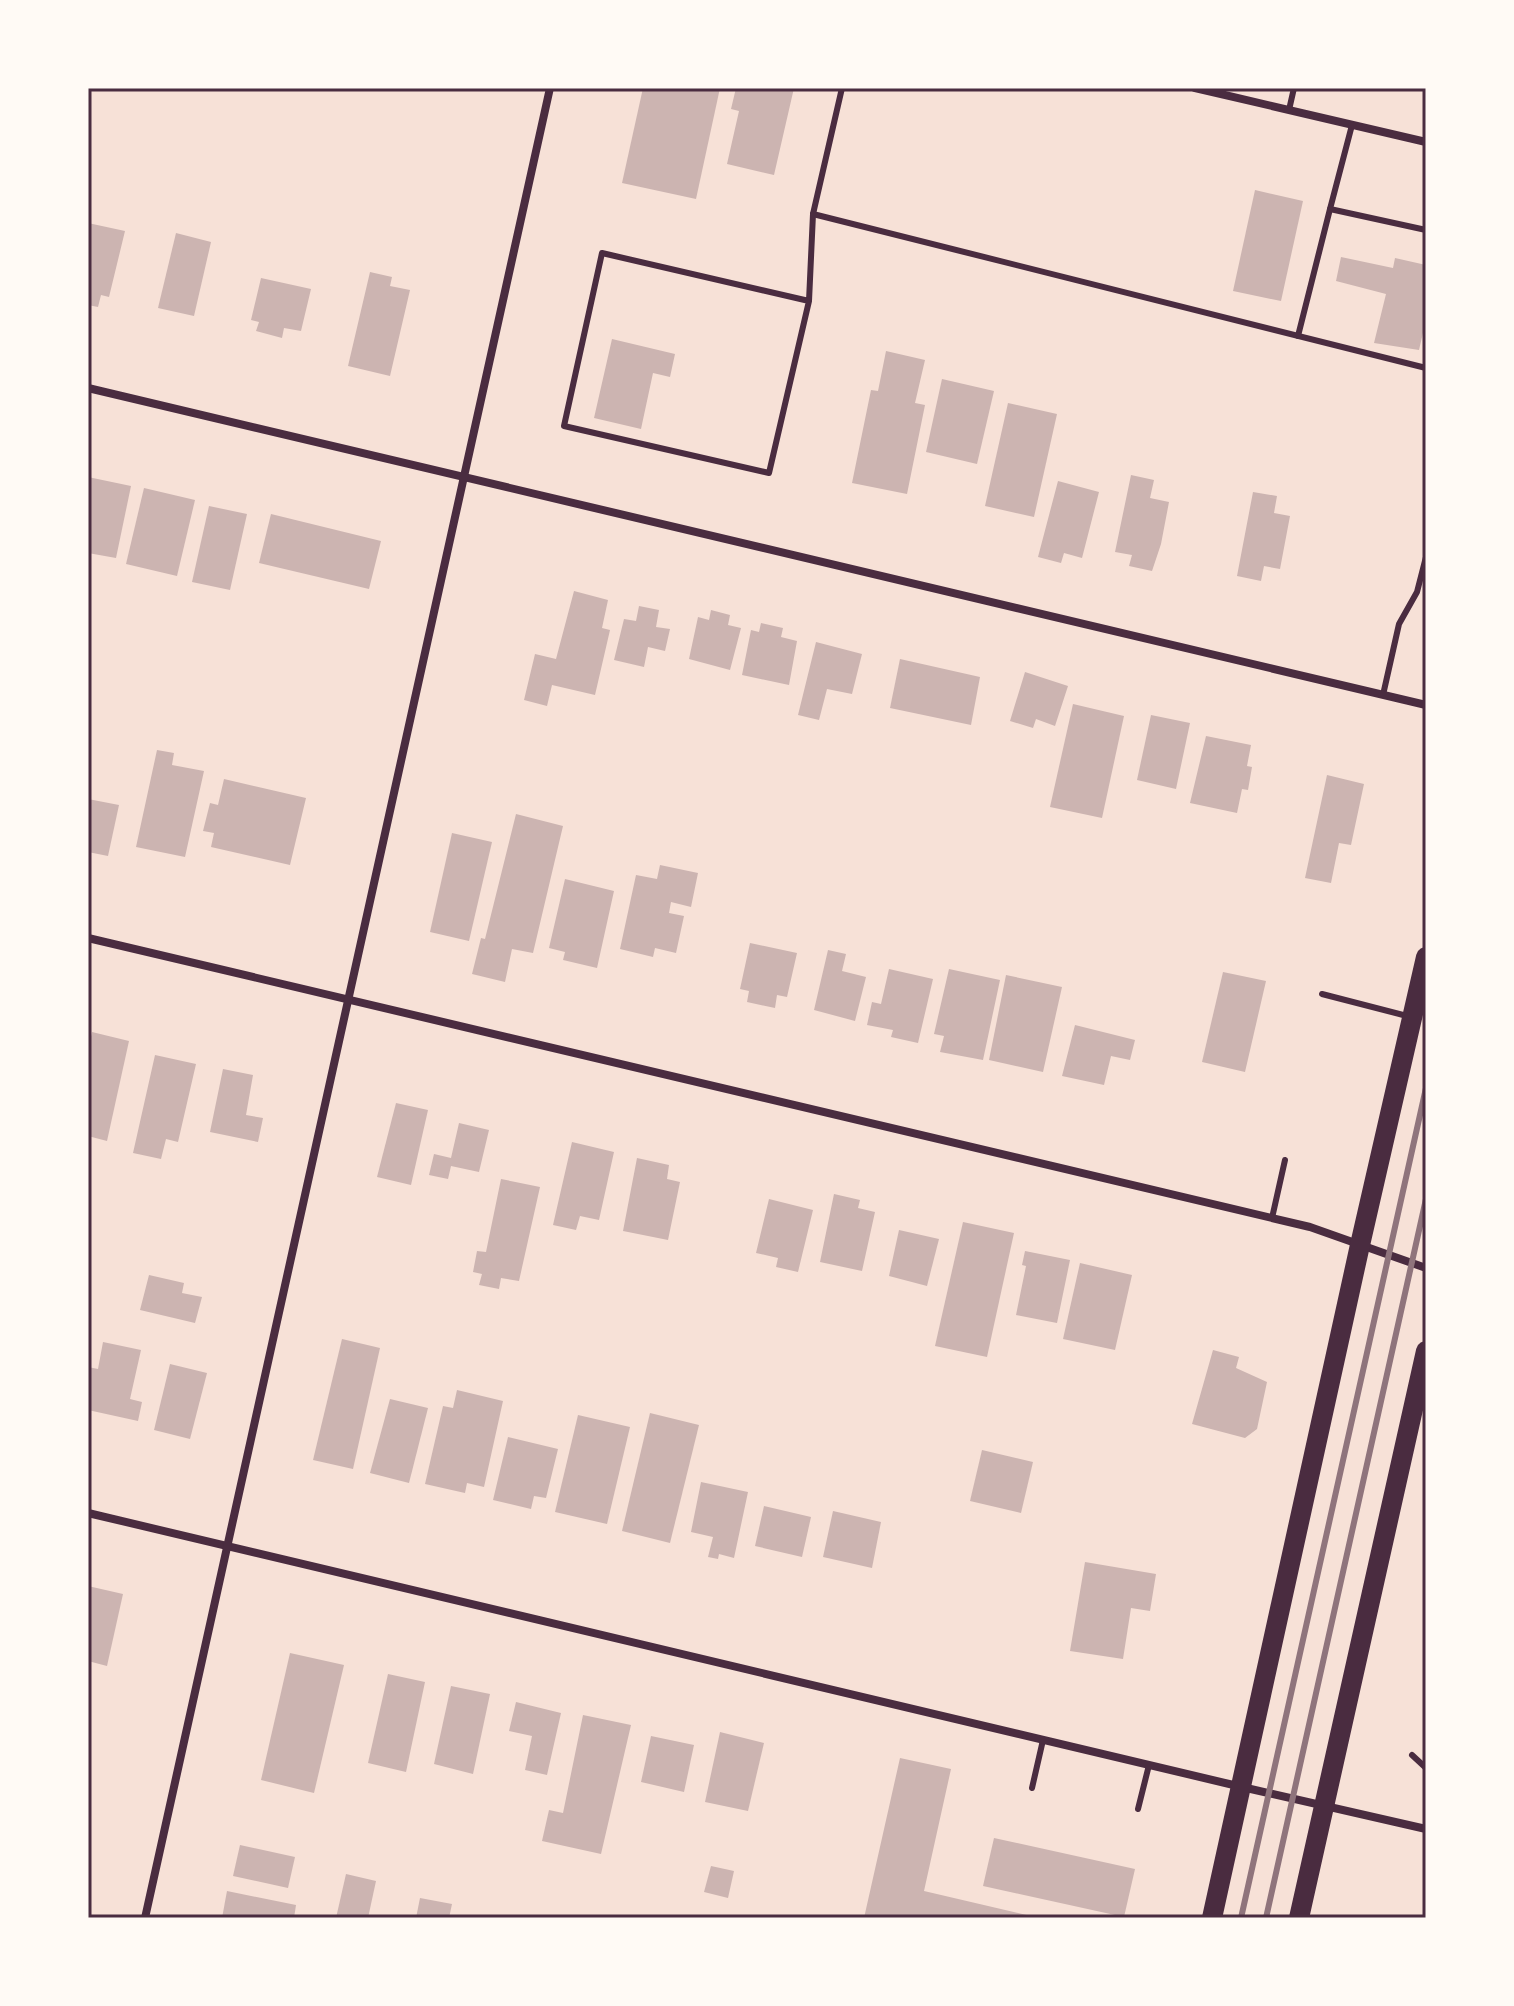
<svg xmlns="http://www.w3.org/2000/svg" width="1514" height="2006" font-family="Overpass,sans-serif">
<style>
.building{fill:#ccb4b1}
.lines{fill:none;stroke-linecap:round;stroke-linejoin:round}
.service{stroke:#4a2c40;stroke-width:6}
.minor{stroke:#4a2c40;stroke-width:8}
.primary{stroke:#4a2c40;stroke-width:20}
.rail{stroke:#8f747c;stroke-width:6}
.neatline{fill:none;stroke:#4a2c40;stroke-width:3}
</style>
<rect width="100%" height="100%" fill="#f7e1d7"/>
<g class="building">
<polygon points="643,88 720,88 696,199 622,183"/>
<polygon points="736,88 794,88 774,175 727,164 739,111 731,109"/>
<polygon points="1255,190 1303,201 1281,301 1233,291"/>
<polygon points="88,223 125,231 109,297 101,295 98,307 88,305"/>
<polygon points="176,233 211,242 194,316 158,308"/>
<polygon points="1341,257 1393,268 1395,258 1426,265 1426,320 1419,350 1374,343 1386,294 1336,281"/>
<polygon points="370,272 392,277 390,286 410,290 390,376 348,366"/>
<polygon points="261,278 311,289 301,331 284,328 282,338 256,331 259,322 251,320"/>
<polygon points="612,339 675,354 670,377 653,373 641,429 594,418"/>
<polygon points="886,351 925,360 915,403 925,405 907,494 852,483 871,390 878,391"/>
<polygon points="942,379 994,391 977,464 926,452"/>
<polygon points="1008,403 1057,414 1034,517 985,506"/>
<polygon points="1131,475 1154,480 1150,498 1169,502 1161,544 1152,571 1129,566 1132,555 1115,552"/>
<polygon points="88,477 131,486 116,558 88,553"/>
<polygon points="1058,481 1099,492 1082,558 1064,553 1061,563 1038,557"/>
<polygon points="144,488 195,500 177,576 126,564"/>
<polygon points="1253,492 1277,496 1274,513 1290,516 1280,569 1264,566 1261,581 1237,576"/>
<polygon points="209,506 247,514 230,590 192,582"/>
<polygon points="271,514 381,541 369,589 259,563"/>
<polygon points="574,591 608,600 602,628 610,630 595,695 552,685 547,706 524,700 535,654 556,659"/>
<polygon points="639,606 659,610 656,627 670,629 665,651 648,647 644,667 614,660 624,619 636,621"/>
<polygon points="711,610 730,615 728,625 741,628 730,670 689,659 698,617 709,620"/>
<polygon points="761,623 783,628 781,637 797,641 789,685 742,675 751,630 759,632"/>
<polygon points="816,642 862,654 852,694 827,689 819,720 798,715"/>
<polygon points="900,659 980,677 971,725 890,708"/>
<polygon points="1025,672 1068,686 1055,726 1036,719 1033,728 1010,721"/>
<polygon points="1073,704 1124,716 1102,818 1050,807"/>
<polygon points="1151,715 1190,723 1176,789 1137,780"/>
<polygon points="1206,736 1251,745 1247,766 1252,767 1248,790 1242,789 1237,813 1190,803"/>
<polygon points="157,750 174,753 172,765 204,771 185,857 136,847"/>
<polygon points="1327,775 1364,784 1351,845 1339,843 1331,883 1305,878"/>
<polygon points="224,779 306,798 290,865 211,847 214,833 203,831 210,803 218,805"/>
<polygon points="88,799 119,805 108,856 88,852"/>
<polygon points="516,814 563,826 533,953 512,949 505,982 472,974 481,938 485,939"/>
<polygon points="452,833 492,842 469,941 430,932"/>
<polygon points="660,865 698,873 691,907 671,902 669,913 684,916 676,953 655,948 653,957 620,949 636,875 657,879"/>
<polygon points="565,879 614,891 597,968 563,960 565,952 549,948"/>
<polygon points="750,943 797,953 787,997 777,995 775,1008 747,1002 749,991 740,989"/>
<polygon points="828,950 846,954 842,971 866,977 855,1021 814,1010"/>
<polygon points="889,969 933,979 918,1043 891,1037 893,1030 867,1025 872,1002 881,1004"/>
<polygon points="949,969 1000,980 983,1060 940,1052 944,1036 934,1034"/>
<polygon points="1223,972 1266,981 1245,1072 1202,1062"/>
<polygon points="1006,975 1062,987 1043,1072 989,1060"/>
<polygon points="1075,1025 1135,1040 1130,1060 1111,1056 1104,1085 1062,1076"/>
<polygon points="92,1032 129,1041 107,1141 88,1136 88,1050"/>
<polygon points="155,1055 196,1064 178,1142 166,1139 161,1159 133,1153"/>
<polygon points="223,1069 253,1075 246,1115 263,1118 258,1142 210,1132"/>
<polygon points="396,1103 428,1110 411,1185 377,1177"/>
<polygon points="459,1123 489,1130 479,1172 451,1166 448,1179 429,1175 434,1154 451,1158"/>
<polygon points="572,1142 614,1152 599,1220 580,1216 576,1230 553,1225"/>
<polygon points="637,1158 669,1165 667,1179 680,1182 668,1240 623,1231"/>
<polygon points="501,1179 540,1187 519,1281 501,1278 499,1289 479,1285 482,1274 473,1272 477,1251 486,1252"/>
<polygon points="834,1194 860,1200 858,1208 875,1212 862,1271 820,1262"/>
<polygon points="769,1199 813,1210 798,1272 776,1267 778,1258 756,1253"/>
<polygon points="963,1222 1014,1233 987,1357 935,1346"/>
<polygon points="899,1230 939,1239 927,1286 889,1276"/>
<polygon points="1025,1251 1070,1260 1057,1323 1016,1315 1026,1266 1022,1265"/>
<polygon points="1080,1263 1132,1275 1115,1350 1063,1339"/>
<polygon points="149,1275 184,1283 182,1293 202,1297 195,1323 140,1310"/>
<polygon points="342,1339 380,1348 353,1469 313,1460"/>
<polygon points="103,1342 141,1350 130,1399 142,1402 138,1421 88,1410 88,1367 98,1369"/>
<polygon points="1213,1350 1239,1357 1236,1368 1267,1382 1257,1429 1245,1438 1192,1424"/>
<polygon points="170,1364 207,1373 190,1439 154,1430"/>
<polygon points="457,1390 503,1401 484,1487 467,1483 465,1493 425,1484 443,1406 453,1408"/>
<polygon points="390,1399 428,1408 409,1483 370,1473"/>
<polygon points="650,1413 699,1425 670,1543 622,1531"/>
<polygon points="578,1415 630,1427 607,1524 555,1512"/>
<polygon points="508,1437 558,1449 546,1498 534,1496 531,1509 493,1500"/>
<polygon points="982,1450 1033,1462 1021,1513 970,1501"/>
<polygon points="701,1482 748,1492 734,1558 719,1554 718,1559 708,1557 713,1537 691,1532"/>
<polygon points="764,1506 811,1517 802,1557 755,1546"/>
<polygon points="833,1511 881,1522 872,1568 823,1557"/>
<polygon points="1085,1562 1156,1574 1150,1611 1131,1608 1123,1659 1070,1651"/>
<polygon points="88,1586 123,1594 107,1666 88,1661"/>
<polygon points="290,1653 344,1665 314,1793 261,1780"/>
<polygon points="388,1674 425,1682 406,1772 368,1763"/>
<polygon points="451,1686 490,1694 473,1774 434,1764"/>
<polygon points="516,1702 561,1713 547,1775 525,1770 532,1736 509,1731"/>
<polygon points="583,1715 631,1725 601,1854 542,1841 549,1810 563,1813"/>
<polygon points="720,1732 764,1743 748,1811 705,1802"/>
<polygon points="651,1736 694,1745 684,1792 641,1782"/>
<polygon points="900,1758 951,1769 924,1891 1039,1918 864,1918"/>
<polygon points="994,1838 1135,1869 1124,1917 983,1886"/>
<polygon points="240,1845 295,1857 288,1888 233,1876"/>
<polygon points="711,1866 734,1871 728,1898 704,1892"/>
<polygon points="346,1874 376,1881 368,1918 336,1918"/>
<polygon points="227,1891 296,1905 294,1918 222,1918"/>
<polygon points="420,1898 452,1904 449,1918 416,1918"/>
</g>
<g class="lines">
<g class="service">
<polyline points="842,88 813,214 1426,368"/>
<polyline points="1289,110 1294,88"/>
<polyline points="1352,125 1330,209 1426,230"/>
<polyline points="809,301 602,253 564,426 769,473 809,301 813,214"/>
<polyline points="1298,336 1330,209"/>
<polyline points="1383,695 1399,624 1417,592 1426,557"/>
<polyline points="1322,994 1407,1016"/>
<polyline points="1272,1218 1285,1160"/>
<polyline points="1412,1755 1426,1768"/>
<polyline points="1032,1788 1043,1740"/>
<polyline points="1138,1809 1149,1765"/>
</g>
<g class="minor">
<polyline points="1195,88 1426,142"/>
<polyline points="88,388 1426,705"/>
<polyline points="88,938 1310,1227 1426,1268"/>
<polyline points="88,1513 1242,1787 1426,1829"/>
<polyline points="145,1918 550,88"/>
</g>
<g class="primary">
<polyline points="1212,1918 1360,1245 1426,957"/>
<polyline points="1299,1918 1426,1351"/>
</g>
<g class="rail">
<polyline points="1241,1918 1426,1088"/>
<polyline points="1266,1918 1426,1199"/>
</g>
</g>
<rect width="1514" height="2006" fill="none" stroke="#fffaf5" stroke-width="180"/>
<rect x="90" y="90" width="1334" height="1826" class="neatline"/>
</svg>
